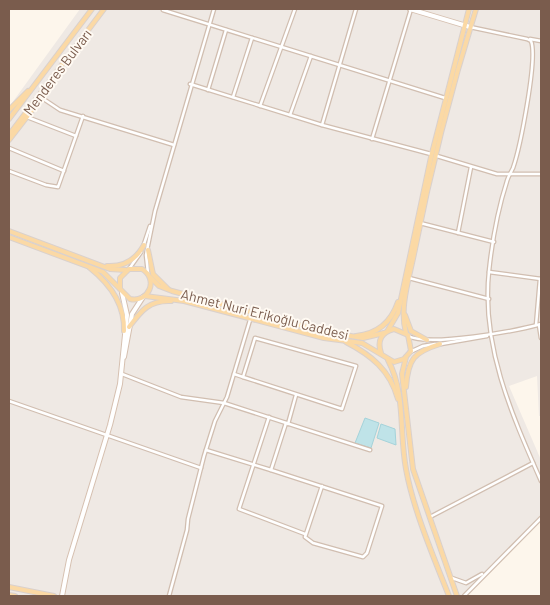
<svg xmlns="http://www.w3.org/2000/svg" width="550" height="605" font-family="Barlow,sans-serif">
<style>
.industrial{fill:#efe9e4}
.water{fill:#bfe3e8;stroke:#a5d3da}
.lines{fill:none;stroke-linecap:round;stroke-linejoin:round}
.street-casing{stroke:#d1beb0;stroke-width:5}
.secondary-casing{stroke:#d6c0b0;stroke-width:6}
.primary-casing{stroke:#dad1cd;stroke-width:6}
.street{stroke:#fff;stroke-width:2.5}
.secondary{stroke:#fff;stroke-width:4}
.primary{stroke:#fbd9a5;stroke-width:4}
.labels{text-anchor:middle;dominant-baseline:central;stroke-width:4;stroke-linejoin:round;paint-order:stroke}
.street-label{font-size:14px;fill:#7a5c4d;stroke:#fffaf3}
</style>
<rect width="100%" height="100%" fill="#fdf6ec"/>
<polygon class="industrial" points="80,9 541,9 541,416 539,416 537,376 509,386 541,460 541,520 471,592 463,596 9,596 9,107"/>
<g class="water">
<polygon points="365,418 379,423 371,448 355,443"/>
<polygon points="381,424 395,429 396,445 377,438"/>
</g>
<g class="lines">
<g class="street-casing">
<g id="street">
<polyline points="163,10 445,98"/>
<path d="M470 27 527 39 531 41C538 58 520 148 513 168 511 172 508 177 507 181 498 209 492 242 489 271 481 346 512 415 541 481"/>
<polyline points="530,39 541,41"/>
<polyline points="190,84 322,125 431,154"/>
<polyline points="208,90 226,30"/>
<polyline points="233,97 252,38"/>
<polyline points="42,98 60,110 174,145"/>
<polyline points="260,106 295,9"/>
<polyline points="290,115 311,56"/>
<polyline points="27,117 76,136"/>
<polyline points="322,125 356,9"/>
<polyline points="372,139 411,9"/>
<polyline points="9,148 64,171"/>
<polyline points="437,156 497,174 541,174"/>
<polyline points="9,171 46,185 58,187 83,116"/>
<polyline points="420,223 494,242"/>
<polyline points="458,233 471,167"/>
<polyline points="144,244 150,226"/>
<polyline points="129,269 141,252"/>
<polyline points="489,272 541,279"/>
<polyline points="148,273 146,255 155,211 214,9"/>
<polyline points="409,278 489,299"/>
<polyline points="536,325 540,279"/>
<polyline points="539,325 541,338"/>
<path d="M408 336C430 347 516 331 541 324"/>
<polygon points="255,338 356,366 342,409 243,377"/>
<polyline points="441,344 487,336"/>
<polyline points="410,352 423,346 435,344"/>
<polyline points="122,374 181,397 224,403 370,450"/>
<polyline points="234,374 243,377"/>
<polyline points="9,401 201,468"/>
<polyline points="269,417 239,509 305,534"/>
<polyline points="286,423 271,470 382,506 367,553 363,557 313,543 305,537 322,486"/>
<polyline points="288,424 296,395"/>
<polyline points="206,450 271,470"/>
<polyline points="430,517 533,463"/>
<polyline points="452,578 466,583 482,574"/>
<polyline points="169,596 187,530 188,519 204,456 215,421 227,397 250,320"/>
<polyline points="464,596 541,518"/>
</g>
</g>
<g class="secondary-casing">
<g id="secondary">
<polyline points="410,9 470,27"/>
<polyline points="124,357 132,314 143,297"/>
<polyline points="62,596 69,560 110,425 120,384 127,315 122,293"/>
</g>
</g>
<g class="primary-casing">
<g id="primary">
<polyline points="9,110 28,91"/>
<polyline points="9,119 92,9"/>
<polyline points="9,135 104,9"/>
<polyline points="9,140 47,91 54,77"/>
<polyline points="9,231 110,269 126,270"/>
<path d="M9 237 103 272 130 299C149 303 159 279 142 269H129L120 278V289"/>
<polyline points="148,250 153,274 168,289"/>
<path d="M107 266C124 267 136 260 144 245"/>
<path d="M90 268C110 284 125 304 124 331"/>
<polyline points="150,277 159,286 172,291 326,332 363,338 384,333"/>
<path d="M145 296 184 301 324 338 362 343 394 362 404 359 411 351 408 335 394 329C381 332 377 341 381 353"/>
<polyline points="405,315 411,331 427,340"/>
<path d="M129 327C141 311 149 300 171 301"/>
<polyline points="388,330 398,313 431,157 469,9"/>
<path d="M406 333C399 308 409 279 414 254 430 172 451 89 476 9"/>
<path d="M356 336C377 334 391 323 398 302"/>
<path d="M346 342C371 355 390 370 398 399"/>
<polyline points="406,357 402,374 413,469 457,596"/>
<path d="M388 360C406 394 399 432 406 469 413 509 434 558 449 596"/>
<path d="M406 387C408 359 414 352 440 344"/>
<polyline points="9,587 54,596"/>
<polyline points="9,595 15,596"/>
</g>
</g>
<use href="#street" class="street"/>
<use href="#secondary" class="secondary"/>
<use href="#primary" class="primary"/>
</g>
<g class="labels">
<g class="street-label">
<text transform="translate(57 72) rotate(-53)">Menderes Bulvarı</text>
<text transform="translate(265 314) rotate(14)">Ahmet Nuri Erikoğlu Caddesi</text>
</g>
</g>
<rect width="550" height="605" fill="none" stroke="#7a5c4d" stroke-width="20"/>
</svg>
